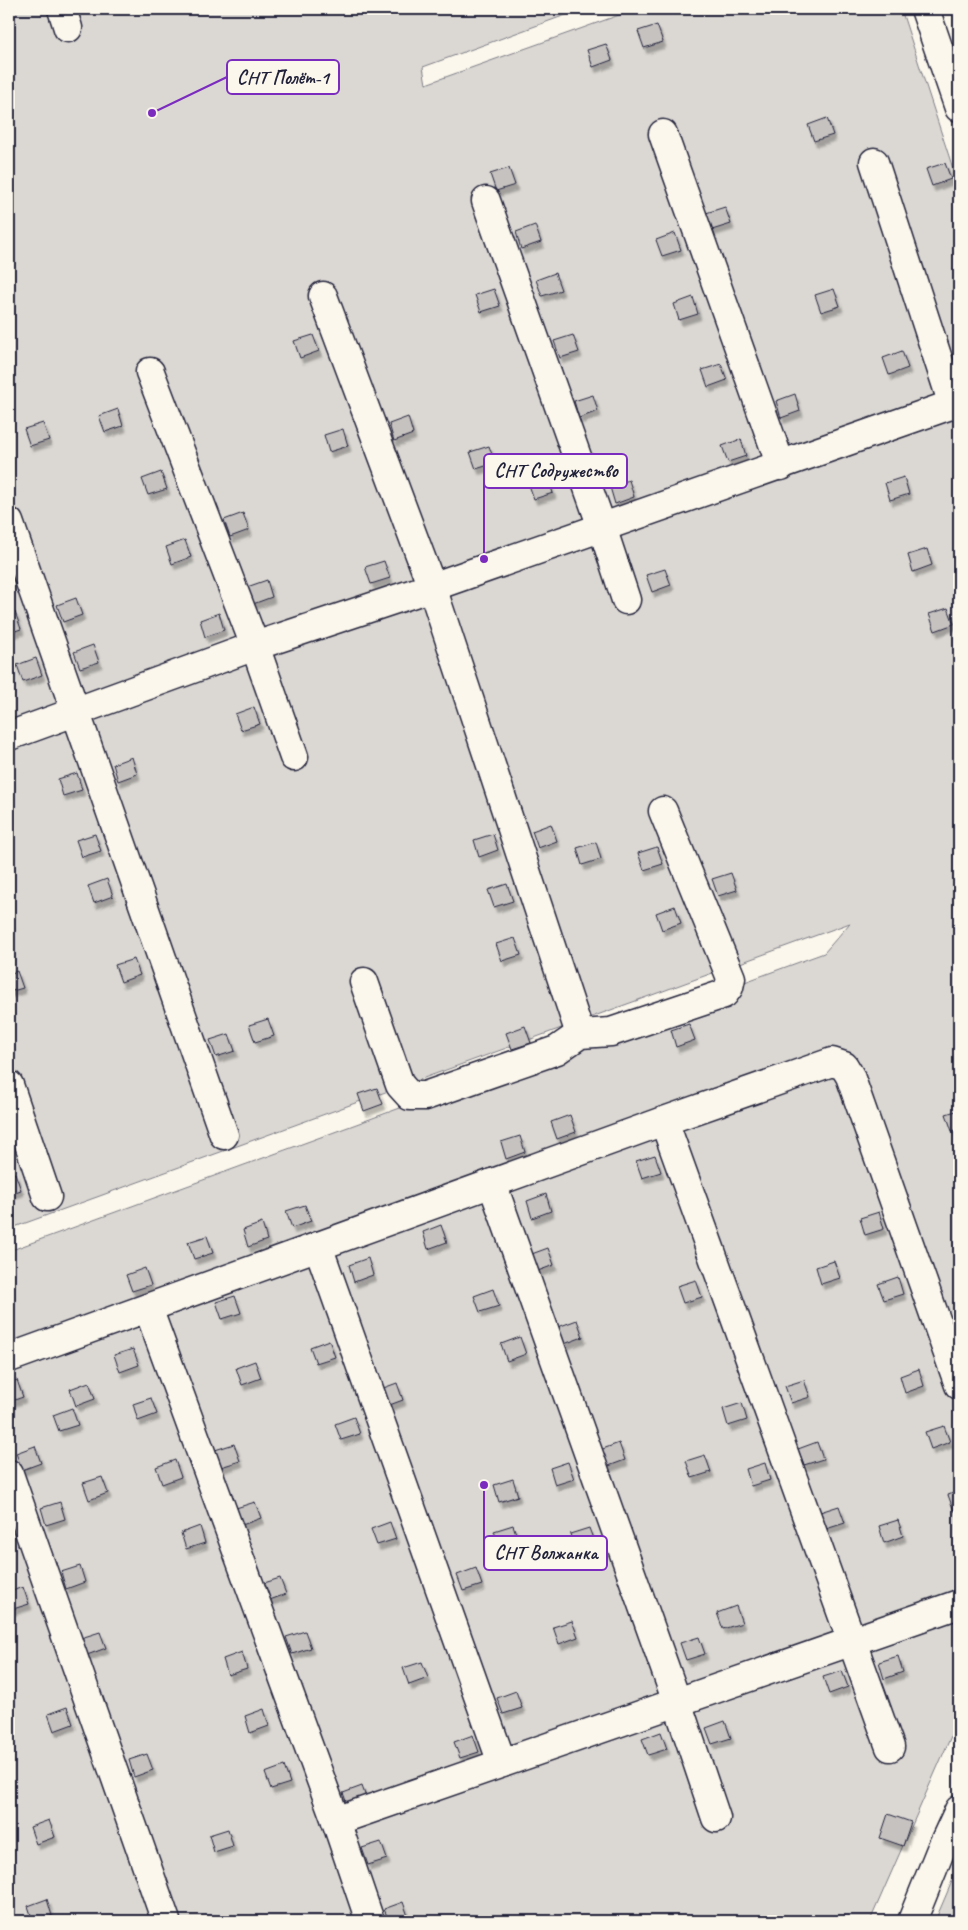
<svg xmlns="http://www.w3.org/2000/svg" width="968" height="1930" font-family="Caveat,sans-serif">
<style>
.green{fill:#dbd8d3;stroke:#7e7d87}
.building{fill:#c6c2c0;stroke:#22223b;filter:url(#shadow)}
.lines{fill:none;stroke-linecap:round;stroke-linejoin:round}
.minor-casing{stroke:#22223b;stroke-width:31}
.minor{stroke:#fbf7ec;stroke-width:28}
.leader{fill:none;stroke:#7b2cbf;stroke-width:2}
.callout-dot{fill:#7b2cbf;stroke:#fbf7ec;stroke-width:2}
.callout{fill:#fbf7ec;stroke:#7b2cbf;stroke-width:2}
.callout-label{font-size:19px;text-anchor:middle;font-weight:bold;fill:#22223b}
</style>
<defs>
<filter id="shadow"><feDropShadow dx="3" dy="5.5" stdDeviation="1" flood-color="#0004"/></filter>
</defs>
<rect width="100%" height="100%" fill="#fbf7ec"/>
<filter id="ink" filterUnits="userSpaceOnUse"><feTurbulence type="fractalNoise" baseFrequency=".02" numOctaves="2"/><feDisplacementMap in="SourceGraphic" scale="10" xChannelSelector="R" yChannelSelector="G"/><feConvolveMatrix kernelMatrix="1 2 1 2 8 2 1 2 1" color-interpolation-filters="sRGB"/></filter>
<g filter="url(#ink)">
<g class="green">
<polygon points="9,9 582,9 423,67 426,84 636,9 901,9 959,187 959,1718 870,1921 9,1921 9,1251 824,953 850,923 9,1229"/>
<polygon points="959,1865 959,1921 935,1921"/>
</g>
<g class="building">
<polygon points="657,25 663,42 644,48 638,31"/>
<polygon points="606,44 612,60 593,67 587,50"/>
<polygon points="827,118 833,135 814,141 808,125"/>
<polygon points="945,163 951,179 932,186 926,169"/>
<polygon points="509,168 515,185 496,191 490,174"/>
<polygon points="725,207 731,224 712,230 706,213"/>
<polygon points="535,225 541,242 521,249 516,232"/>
<polygon points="675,233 681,250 662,256 656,240"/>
<polygon points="555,273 561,290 542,296 536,280"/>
<polygon points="494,289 500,306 481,312 475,295"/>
<polygon points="834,289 840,306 821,312 815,295"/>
<polygon points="693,297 698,314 679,320 674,304"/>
<polygon points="313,335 319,351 300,358 294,341"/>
<polygon points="573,335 579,352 560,358 554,341"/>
<polygon points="902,351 908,368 889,375 883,358"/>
<polygon points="721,364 727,380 708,387 702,370"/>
<polygon points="795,394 800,411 781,418 776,401"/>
<polygon points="593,395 598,411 579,418 574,401"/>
<polygon points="118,409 123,426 105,432 99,416"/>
<polygon points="408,417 413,434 394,441 389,424"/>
<polygon points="43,423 49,440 30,446 24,429"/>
<polygon points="343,429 348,446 329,452 324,435"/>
<polygon points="741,439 746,456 728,462 722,446"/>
<polygon points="489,446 495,463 476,469 470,452"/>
<polygon points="161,472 167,489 148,495 142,479"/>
<polygon points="547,476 553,493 534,499 528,482"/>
<polygon points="904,477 909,494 890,500 885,483"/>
<polygon points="629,480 634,497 615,504 610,487"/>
<polygon points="243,513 249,530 230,537 224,520"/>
<polygon points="185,540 191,557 172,564 166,547"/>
<polygon points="927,549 932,565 913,572 908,555"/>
<polygon points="384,561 390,578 371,584 365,567"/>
<polygon points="665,569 671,585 652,592 646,575"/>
<polygon points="267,580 272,597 253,604 247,587"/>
<polygon points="76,598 82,615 63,622 57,605"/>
<polygon points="948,608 954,624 935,631 929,614"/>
<polygon points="15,612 21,629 9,633 9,614"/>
<polygon points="219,613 224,630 205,637 200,620"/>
<polygon points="93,645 99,662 80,668 74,652"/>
<polygon points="36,658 42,675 23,682 17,665"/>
<polygon points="254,707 260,724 241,730 235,714"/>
<polygon points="132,757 137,774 118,781 113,764"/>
<polygon points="77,773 82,790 63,796 58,779"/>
<polygon points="551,824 557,841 538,848 532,831"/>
<polygon points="95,834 101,851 82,857 76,840"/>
<polygon points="493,834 498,850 479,857 474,840"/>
<polygon points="596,842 601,859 582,865 577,848"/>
<polygon points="657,847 663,864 644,870 638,853"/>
<polygon points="731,873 737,890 718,896 712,879"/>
<polygon points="107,879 113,896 94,903 88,886"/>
<polygon points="507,884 513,901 494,907 488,890"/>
<polygon points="675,906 681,923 662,930 656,913"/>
<polygon points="515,938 521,955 502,961 496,944"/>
<polygon points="134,959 140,975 121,982 115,965"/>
<polygon points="17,971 23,988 9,992 9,974"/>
<polygon points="268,1019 274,1036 255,1042 249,1025"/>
<polygon points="689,1024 695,1040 676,1047 671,1030"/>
<polygon points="525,1026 531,1043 512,1049 506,1033"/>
<polygon points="229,1034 235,1051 216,1057 210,1040"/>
<polygon points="377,1088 383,1104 364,1111 358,1094"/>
<polygon points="959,1110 959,1129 952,1131 946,1114"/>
<polygon points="570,1115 576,1132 557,1139 551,1122"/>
<polygon points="520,1136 525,1152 506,1159 501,1142"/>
<polygon points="655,1155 661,1172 642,1178 636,1161"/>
<polygon points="15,1173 21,1190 9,1194 9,1175"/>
<polygon points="546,1194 551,1211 532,1218 527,1201"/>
<polygon points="305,1205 311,1221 292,1228 286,1211"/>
<polygon points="879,1212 884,1229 865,1235 860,1218"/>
<polygon points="262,1223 267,1240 248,1247 243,1230"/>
<polygon points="441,1225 447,1242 428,1249 423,1232"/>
<polygon points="207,1236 213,1253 194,1259 188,1242"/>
<polygon points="548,1248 554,1265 535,1272 529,1255"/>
<polygon points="368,1258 373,1275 354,1282 349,1265"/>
<polygon points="834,1261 840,1278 821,1284 816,1267"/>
<polygon points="145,1268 151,1285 132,1291 126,1275"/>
<polygon points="898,1277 903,1294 884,1300 878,1284"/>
<polygon points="696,1280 702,1297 683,1303 677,1286"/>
<polygon points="493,1289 499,1306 480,1312 474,1296"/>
<polygon points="235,1296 241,1313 222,1319 216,1302"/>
<polygon points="577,1320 583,1337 564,1344 558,1327"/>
<polygon points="520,1337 526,1354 507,1361 501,1344"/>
<polygon points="329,1340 335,1357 316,1363 310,1347"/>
<polygon points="133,1349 139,1365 120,1372 114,1355"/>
<polygon points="255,1361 261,1378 242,1385 236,1368"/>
<polygon points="919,1369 924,1386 905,1393 900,1376"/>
<polygon points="17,1380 23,1397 9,1402 9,1383"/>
<polygon points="804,1380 810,1397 791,1403 785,1386"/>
<polygon points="89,1382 95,1399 76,1406 70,1389"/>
<polygon points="397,1383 403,1400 384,1407 378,1390"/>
<polygon points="151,1398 157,1414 138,1421 133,1404"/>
<polygon points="742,1403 747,1420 728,1426 723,1409"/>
<polygon points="72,1408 78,1425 59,1431 53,1415"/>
<polygon points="354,1417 360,1434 341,1440 335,1424"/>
<polygon points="944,1426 950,1442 931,1449 925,1432"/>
<polygon points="817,1442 823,1459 804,1465 798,1449"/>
<polygon points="619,1443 625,1460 606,1467 600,1450"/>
<polygon points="234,1444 240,1461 221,1467 215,1450"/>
<polygon points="35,1446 41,1463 22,1470 16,1453"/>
<polygon points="705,1455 711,1472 692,1478 686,1461"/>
<polygon points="175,1460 181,1477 162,1484 156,1467"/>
<polygon points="568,1462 574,1479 555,1485 550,1468"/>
<polygon points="765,1463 770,1480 751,1486 746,1469"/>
<polygon points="102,1477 108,1493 89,1500 83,1483"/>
<polygon points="513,1479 518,1496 499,1502 494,1485"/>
<polygon points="959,1491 959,1510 954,1511 948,1495"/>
<polygon points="60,1502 65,1519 46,1525 41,1508"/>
<polygon points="255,1502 261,1518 242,1525 236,1508"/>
<polygon points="839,1506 845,1523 826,1529 820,1512"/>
<polygon points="898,1520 903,1536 884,1543 879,1526"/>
<polygon points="390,1522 396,1539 377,1545 371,1529"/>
<polygon points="513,1525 519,1542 500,1548 494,1531"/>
<polygon points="200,1526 205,1543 186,1549 181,1533"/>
<polygon points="589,1528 595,1544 576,1551 570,1534"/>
<polygon points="80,1566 85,1582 66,1589 61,1572"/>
<polygon points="476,1568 482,1585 463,1591 457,1575"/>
<polygon points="280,1578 286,1594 267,1601 261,1584"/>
<polygon points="23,1587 29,1604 10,1610 9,1592"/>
<polygon points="736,1606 742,1623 723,1629 717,1613"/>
<polygon points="572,1621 578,1637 559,1644 553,1627"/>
<polygon points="305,1631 311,1648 292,1654 286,1637"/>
<polygon points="100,1632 106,1648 87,1655 81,1638"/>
<polygon points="699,1637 705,1654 686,1660 680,1643"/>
<polygon points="242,1652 247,1669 228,1675 223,1659"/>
<polygon points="898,1656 903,1672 884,1679 879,1662"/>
<polygon points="422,1662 428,1678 409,1685 403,1668"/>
<polygon points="842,1671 848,1687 829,1694 823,1677"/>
<polygon points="516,1691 522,1708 503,1714 497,1698"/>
<polygon points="67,1707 73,1724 54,1731 48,1714"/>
<polygon points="264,1709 269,1726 250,1733 245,1716"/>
<polygon points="725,1721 731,1738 712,1744 706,1728"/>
<polygon points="661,1732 667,1749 648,1755 642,1739"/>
<polygon points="473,1735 479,1752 460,1758 454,1742"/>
<polygon points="147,1754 153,1770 134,1777 129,1760"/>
<polygon points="284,1766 290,1783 271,1789 265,1773"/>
<polygon points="362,1786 368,1803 349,1809 343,1793"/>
<polygon points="888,1814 911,1822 903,1846 880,1838"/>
<polygon points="49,1820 55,1837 36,1844 30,1827"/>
<polygon points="228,1829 233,1846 214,1852 209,1835"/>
<polygon points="381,1842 387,1859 368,1865 362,1848"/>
<polygon points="47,1899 52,1916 33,1921 28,1906"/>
<polygon points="403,1902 409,1919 403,1921 389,1921 384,1909"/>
</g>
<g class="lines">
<g class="minor-casing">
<g id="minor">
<polyline points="62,9 68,28"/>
<polyline points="925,9 959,108"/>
<polyline points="663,134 781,466"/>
<polyline points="874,162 953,405"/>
<polyline points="486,201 602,527 626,600"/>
<polyline points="323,296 432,587 580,1034"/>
<polyline points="150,372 255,646 294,757"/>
<polyline points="9,522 224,1135"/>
<polyline points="9,736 255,646 432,587 959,402"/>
<polyline points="364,982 400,1085 410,1096 425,1096 557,1050 580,1034 611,1032 724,994 729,987 731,978 663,811"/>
<polyline points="9,1085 47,1197"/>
<polyline points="664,1121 890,1747"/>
<polyline points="492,1183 677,1702 716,1818"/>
<polyline points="318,1246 502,1763"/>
<polyline points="148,1308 336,1821 370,1921"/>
<polyline points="9,1358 664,1121 832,1062 844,1066 850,1076 959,1385"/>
<polyline points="9,1474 166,1921"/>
<polyline points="336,1821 959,1604"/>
<polyline points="912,1921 941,1849 959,1810"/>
</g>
</g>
<use href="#minor" class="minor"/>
</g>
</g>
<path class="leader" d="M152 113L227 77M484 559L484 471M484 1485L484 1553"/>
<g class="callout-dot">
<circle cx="152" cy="113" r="5"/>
<circle cx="484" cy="559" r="5"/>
<circle cx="484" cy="1485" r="5"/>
</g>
<g class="callout">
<rect x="227" y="60" width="112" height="34" rx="5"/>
<rect x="484" y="454" width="143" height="34" rx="5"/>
<rect x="484" y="1536" width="123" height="34" rx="5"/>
</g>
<g class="callout-label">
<text x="283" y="84">СНТ Полёт-1</text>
<text x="556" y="477">СНТ Содружество</text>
<text x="546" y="1559">СНТ Волжанка</text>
</g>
<rect width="968" height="1930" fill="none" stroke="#fbf7ec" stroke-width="30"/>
<rect x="15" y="15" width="938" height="1900" fill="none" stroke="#22223b" stroke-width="2" filter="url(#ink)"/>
</svg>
